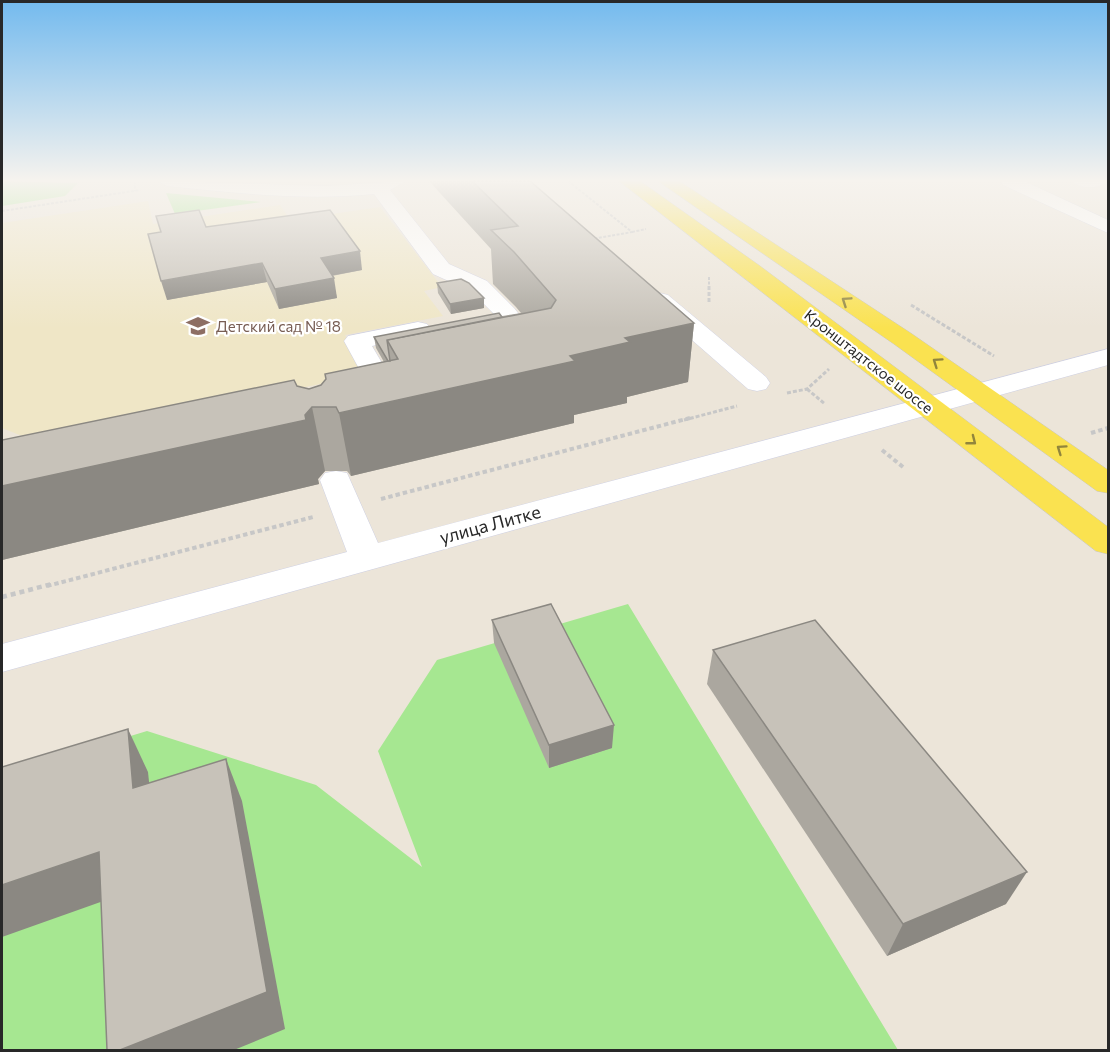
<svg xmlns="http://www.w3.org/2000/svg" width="1110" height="1052" font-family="Commissioner,sans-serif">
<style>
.education{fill:#efe6c6}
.green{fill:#a6e791}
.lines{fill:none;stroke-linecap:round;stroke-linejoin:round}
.minor-casing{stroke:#ced0e3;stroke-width:1}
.major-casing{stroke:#c7c7c7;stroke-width:1}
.path-far3{stroke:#c7c7c7;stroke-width:2;stroke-dasharray:3 1.5;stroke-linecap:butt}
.path-far2{stroke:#c7c7c7;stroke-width:3;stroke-dasharray:4 2;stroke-linecap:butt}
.path-far1{stroke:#c7c7c7;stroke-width:4;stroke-dasharray:4.5 3;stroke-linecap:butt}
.path{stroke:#c7c7c7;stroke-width:4.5;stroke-dasharray:5 4;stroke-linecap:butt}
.minor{fill:#fff;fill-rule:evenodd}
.major{fill:#fae250;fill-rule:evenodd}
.wall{fill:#aba79f}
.shaded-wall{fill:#8b8882}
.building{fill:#c7c2b9;stroke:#8b8882;stroke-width:1.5}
.oneway{stroke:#91853c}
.labels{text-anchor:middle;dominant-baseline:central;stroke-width:4.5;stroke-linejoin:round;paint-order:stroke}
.far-education-label{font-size:15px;fill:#785e54;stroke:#fff;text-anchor:start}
.far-street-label{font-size:15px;fill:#282828;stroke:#fff}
.street-label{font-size:18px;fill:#282828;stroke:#fff}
</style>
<rect width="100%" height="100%" fill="#ece5d9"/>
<polygon class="education" points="148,201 153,224 280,205 290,220 380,207 442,287 424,291 443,316 345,335 364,375 37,442 2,428 2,223"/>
<g class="green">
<polygon points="5,181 78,183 65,196 2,206 2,184"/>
<polygon points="166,193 261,202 175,214"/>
<polygon points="628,604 898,1050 2,1050 2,775 147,731 316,785 422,867 378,751 437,660"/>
</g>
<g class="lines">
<g class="minor-casing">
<g id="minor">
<path d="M158 181 326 186 406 181 390 190 449 264 487 281 514 308 549 352 545 357 536 360 527 357 498 318 471 291 433 274 374 194C305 201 236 193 167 186Z"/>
<polygon points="1000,181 1024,181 1108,220 1108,233 1003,185"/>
<path d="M1072 181H1107C1100 189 1079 189 1072 181Z"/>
<polygon points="660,293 668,295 766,377 770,383 766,389 757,391 748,389 652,305 648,300 652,295"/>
<polygon points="418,322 427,324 430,329 427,334 372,346 399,392 395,398 385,400 375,398 344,341 348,336"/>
<polygon points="1108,349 1108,365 2,672 2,644 347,552 320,480 325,473 336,471 347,473 378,543"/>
</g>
</g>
<g class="major-casing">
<g id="major">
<polygon points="619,181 640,181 760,266 1108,527 1108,554 1096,551"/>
<polygon points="658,181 679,181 912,334 1108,470 1108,493 1097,491 894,344"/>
</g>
</g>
<g class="path-far3">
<polyline points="135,181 135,191"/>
<polyline points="568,181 632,232 592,239"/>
<polyline points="2,211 140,190"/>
<polyline points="632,232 646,229"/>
<polyline points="709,277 709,287"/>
</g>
<g class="path-far2">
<polyline points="709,286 709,302"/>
<polyline points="911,305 994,356"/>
<polyline points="807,389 825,404"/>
<polyline points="787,393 807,389 829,369"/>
<polyline points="684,420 737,406"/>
</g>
<g class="path-far1">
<polyline points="1091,433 1108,428"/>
<polyline points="882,450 903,467"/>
<polyline points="381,499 690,418"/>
<polyline points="47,586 313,517"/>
</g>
<polyline class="path" points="2,597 52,584"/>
<use href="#minor" class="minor"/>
<use href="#major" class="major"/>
</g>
<g class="wall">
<polygon points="429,181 530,181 694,323 688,382 627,397 627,403 574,415 574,423 351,476 347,471 325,471 318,479 319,484 2,560 2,440 297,386 309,389 384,362 376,348 374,337 521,313 516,307 493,284 491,249"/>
<polygon points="206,227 362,270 332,276 337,298 279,309 267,282 167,300"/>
<polygon points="437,283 484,308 451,314 438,293"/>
<polygon points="492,620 612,748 549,768 494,643"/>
<polygon points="713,650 1006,904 887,956 707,684"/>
</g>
<g class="shaded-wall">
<polygon points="360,251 362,270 324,277 321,258"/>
<polygon points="262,263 267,282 167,300 161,281"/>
<polygon points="334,278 337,298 279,309 275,289"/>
<polygon points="484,298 484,308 451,314 450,304"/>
<polygon points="694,323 688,382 627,397 627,403 574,415 574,423 351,476 339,413 570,356 625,338"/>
<polygon points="312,407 325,471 318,479 319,484 2,560 2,486 305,415"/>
<polygon points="614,725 612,748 549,768 549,745"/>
<polygon points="128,729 148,772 154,830 133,788"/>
<polygon points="226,759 242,801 285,1029 234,1050 120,1050"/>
<polygon points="99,852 123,894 2,937 2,885"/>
<polygon points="1027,872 1006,904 887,956 903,924"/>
</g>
<g class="building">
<polygon points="472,181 530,181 694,323 625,338 630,342 570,356 575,361 339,413 336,407 312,407 305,415 306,420 2,486 2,440 294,380 297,386 309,389 321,385 326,379 325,374 398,359 387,340 551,308 556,300 514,252 491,230 518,226"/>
<polygon points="199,210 206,227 330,210 360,251 321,258 334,278 275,289 262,263 161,281 148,234 161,232 156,216"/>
<polygon points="461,279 469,283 484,298 450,304 437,283"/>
<polygon points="499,313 502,317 387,340 390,361 388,361 374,337"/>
<polygon points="551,604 614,725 549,745 492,620"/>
<polygon points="815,620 1027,872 903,924 713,650"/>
<polygon points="128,729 133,788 226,759 267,992 120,1050 107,1050 99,852 2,885 2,767"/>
</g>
<defs><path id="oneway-chevron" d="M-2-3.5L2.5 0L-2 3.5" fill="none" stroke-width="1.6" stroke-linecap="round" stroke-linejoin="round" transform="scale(1.5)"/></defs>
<g class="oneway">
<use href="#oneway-chevron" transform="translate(846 301) rotate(-146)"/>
<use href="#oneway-chevron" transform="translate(937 362) rotate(-145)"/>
<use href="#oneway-chevron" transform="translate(972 441) rotate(38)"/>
<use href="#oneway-chevron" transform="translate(1061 449) rotate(-145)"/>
</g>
<linearGradient id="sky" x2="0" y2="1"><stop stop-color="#73baee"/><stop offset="0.55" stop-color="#f6f3ee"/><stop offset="1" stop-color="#f6f3ee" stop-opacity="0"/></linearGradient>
<rect width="1110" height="328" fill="url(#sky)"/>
<defs>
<g id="school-bare" transform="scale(1.8)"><path d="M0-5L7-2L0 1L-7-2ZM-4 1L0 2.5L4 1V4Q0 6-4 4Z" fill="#8d6e63" stroke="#fff" stroke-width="2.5" paint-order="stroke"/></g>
</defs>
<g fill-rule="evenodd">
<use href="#school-bare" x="198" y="326"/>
</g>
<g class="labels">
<g class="far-education-label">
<text x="216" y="326">Детский сад № 18</text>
</g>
<g class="far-street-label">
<text transform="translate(869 361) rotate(38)">Кронштадтское шоссе</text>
</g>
<g class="street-label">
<text transform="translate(490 524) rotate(-15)">улица Литке</text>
</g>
</g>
<rect width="1110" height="1052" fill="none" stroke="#282828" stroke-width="6"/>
</svg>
